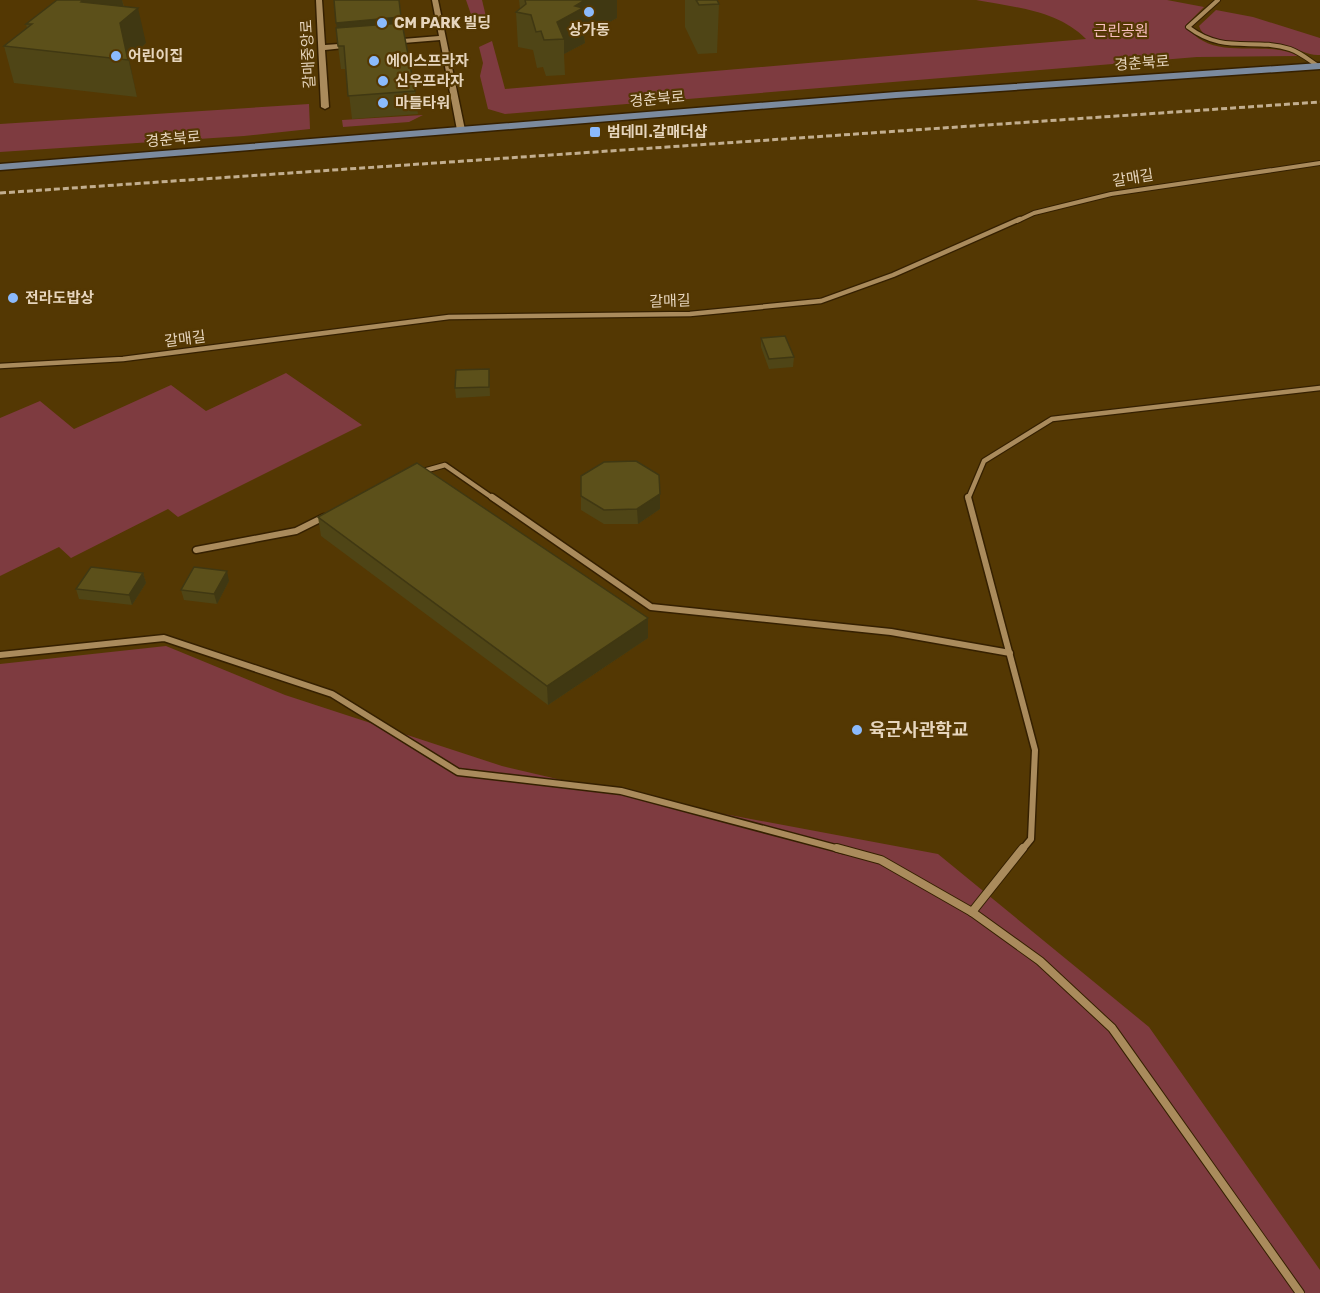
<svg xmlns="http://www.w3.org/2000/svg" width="1320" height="1293" font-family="Rubik,'Noto Sans KR',sans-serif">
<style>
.green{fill:#7e3b40}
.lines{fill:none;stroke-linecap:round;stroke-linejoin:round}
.street-far3-casing{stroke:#352000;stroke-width:6}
.street-far2-casing{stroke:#352000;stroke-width:7}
.street-far1-casing{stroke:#352000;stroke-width:9}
.street-casing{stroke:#352000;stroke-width:10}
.secondary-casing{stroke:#352000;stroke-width:3}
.primary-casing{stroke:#352000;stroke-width:3}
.street-far3{stroke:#aa8b5c;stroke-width:4}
.street-far2{stroke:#aa8b5c;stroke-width:4.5}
.street-far1{stroke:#aa8b5c;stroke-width:6}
.street{stroke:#aa8b5c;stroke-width:8}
.secondary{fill:#aa8b5c;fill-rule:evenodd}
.primary{fill:#7b8a9e;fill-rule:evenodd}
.rail{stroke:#c2ae8f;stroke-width:3;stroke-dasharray:6 3;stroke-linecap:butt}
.wall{fill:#4f4516}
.shaded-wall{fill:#403812}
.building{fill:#5c501a;stroke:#403812;stroke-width:1.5}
.poi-dot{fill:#8bbafc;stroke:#543803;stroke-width:2}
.labels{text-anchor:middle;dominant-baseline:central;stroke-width:4.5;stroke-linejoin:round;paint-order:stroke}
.far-poi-label{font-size:15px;font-weight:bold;fill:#e6d5bd;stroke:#543803;text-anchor:start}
.far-park-label{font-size:15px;fill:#f9bebf;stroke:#543803}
.far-street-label{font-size:15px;fill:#e6d5bd;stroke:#543803}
.poi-label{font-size:18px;font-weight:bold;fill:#e6d5bd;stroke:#543803;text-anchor:start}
</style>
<rect width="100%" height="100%" fill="#543803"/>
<g class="green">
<polygon points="466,0 482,0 489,29 475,26"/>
<path d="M976 0H1167L1204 7 1186 25C1211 64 1263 38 1298 56L1197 57 505 114 488 109 480 76 483 63 479 47 492 41 505 89 1086 39C1058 10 1013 7 976 0Z"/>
<path d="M1216 10 1253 17 1320 38V55C1308 56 1300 49 1288 47 1267 43 1207 52 1199 26Z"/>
<polygon points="309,104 310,129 244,136 0,152 0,124"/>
<polygon points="423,115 409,122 343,127 342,120"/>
<polygon points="286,373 362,425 178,517 168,509 71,558 59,547 0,576 0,418 40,401 74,429 171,385 206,411"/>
<polygon points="166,646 285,695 502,766 634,797 938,854 1149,1027 1320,1270 1320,1293 0,1293 0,664"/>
</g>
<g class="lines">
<g class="street-far3-casing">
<g id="street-far3">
<path d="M1218 0 1188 27C1225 55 1252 37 1290 49 1301 53 1309 60 1318 66"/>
<polyline points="1017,221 1034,213 1111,194 1320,163"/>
</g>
</g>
<g class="street-far2-casing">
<g id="street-far2">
<polyline points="0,366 123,359 449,317 690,314 821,301 893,275 1020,219"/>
<polyline points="420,472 445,465 494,499"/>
<polyline points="968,499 984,461 1052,419 1320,388"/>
</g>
</g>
<g class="street-far1-casing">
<g id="street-far1">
<polyline points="492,497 651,607 891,632 1010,653"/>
<polyline points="968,497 1035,750 1031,839 1022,850"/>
<polyline points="196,550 296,531 324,517"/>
<polyline points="0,655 164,638 332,694 458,772 621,791 843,850"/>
</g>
</g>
<g class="street-casing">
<g id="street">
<polyline points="837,848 881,860 972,912 1040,961 1112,1028 1300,1293"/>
<polyline points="972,912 1023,848"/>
</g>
</g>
<g class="secondary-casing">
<g id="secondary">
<polygon points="316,0 322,0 325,45 353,43 357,45 353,47 325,50 329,107 325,109 321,107"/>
<polygon points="432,0 438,0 465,130 461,132 457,130 440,40 391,44 387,42 391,40 439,36"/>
</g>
</g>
<g class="primary-casing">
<polygon id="primary" points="1320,63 1320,69 896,98 0,170 0,164 896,92"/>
</g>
<use href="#street-far3" class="street-far3"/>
<use href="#street-far2" class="street-far2"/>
<use href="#street-far1" class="street-far1"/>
<use href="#street" class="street"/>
<use href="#secondary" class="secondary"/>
<use href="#primary" class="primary"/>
<polyline class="rail" points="0,193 1320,102"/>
</g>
<g class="wall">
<polygon points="57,0 122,0 124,6 146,43 129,59 137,97 14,83 4,46 27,28 26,24"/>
<polygon points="519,0 617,0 617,18 584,36 585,43 564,54 565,75 546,76 543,67 537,68 533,50 518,47 516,12 520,9"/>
<polygon points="685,0 717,0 719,4 717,53 698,54 685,27"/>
<polygon points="401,17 415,91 418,114 352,119 346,69 341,69 338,46"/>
<polygon points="761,338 794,357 793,367 769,369 761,347"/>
<polygon points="489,369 490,396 456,398 455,388"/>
<polygon points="581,496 660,509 638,524 604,524 581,510"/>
<polygon points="318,517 648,638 548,705 321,536"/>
<polygon points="143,573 146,583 132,605 79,599 76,589"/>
<polygon points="229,581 217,604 184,600 181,590"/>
</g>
<g class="shaded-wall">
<polygon points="83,0 122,0 124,8 81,2"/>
<polygon points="585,0 617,0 617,18 584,36 585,43 564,54 564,39 557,22 575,6"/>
<polygon points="138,8 146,43 129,59 137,97 120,23"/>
<polygon points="401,17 404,37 339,43 336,23"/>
<polygon points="660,494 660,509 638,524 637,509"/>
<polygon points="227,571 229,581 217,604 214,594"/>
<polygon points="143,573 146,583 132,605 129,595"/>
<polygon points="648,618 648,638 548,705 547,686"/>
</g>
<g class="building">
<polygon points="57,0 83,0 81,2 138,8 120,23 128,60 4,46 32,24 26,24"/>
<polygon points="334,0 399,0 401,17 336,23"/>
<polygon points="525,0 585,0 575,6 583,8 557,22 564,39 544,40 541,31 536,32 531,15 516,12 526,4"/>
<polygon points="696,0 717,0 719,4 699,5"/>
<polygon points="402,23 415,91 348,96 344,46 338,46 336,28"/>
<polygon points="785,336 794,357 769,359 761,338"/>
<polygon points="489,369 489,387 455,388 456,370"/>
<polygon points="636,461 659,475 660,494 637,509 604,510 581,496 581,476 604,462"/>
<polygon points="417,463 648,618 547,686 318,517"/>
<polygon points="91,567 143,573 129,595 76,589"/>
<polygon points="194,567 227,571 214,594 181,590"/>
</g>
<g class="poi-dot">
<circle cx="589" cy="12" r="6"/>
<circle cx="382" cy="23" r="6"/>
<circle cx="116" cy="56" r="6"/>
<circle cx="374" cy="61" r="6"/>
<circle cx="383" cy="81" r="6"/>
<circle cx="383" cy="103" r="6"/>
<rect x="589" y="126" width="12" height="12" rx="3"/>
<circle cx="13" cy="298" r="6"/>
<circle cx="857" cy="730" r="6"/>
</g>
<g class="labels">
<g class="far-poi-label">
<text x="394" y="23">CM PARK 빌딩</text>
<text x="589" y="30" text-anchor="middle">상가동</text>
<text x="128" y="56">어린이집</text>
<text x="386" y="61">에이스프라자</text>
<text x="395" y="81">신우프라자</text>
<text x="395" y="103">마들타워</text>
<text x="607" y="132">범데미.갈매더샵</text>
<text x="25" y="298">전라도밥상</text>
</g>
<g class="far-park-label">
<text x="1121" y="31">근린공원</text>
</g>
<g class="far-street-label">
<text transform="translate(308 54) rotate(-93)">갈매중앙로</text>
<text transform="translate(1142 63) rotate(-4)">경춘북로</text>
<text transform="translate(657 99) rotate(-5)">경춘북로</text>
<text transform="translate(173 139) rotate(-5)">경춘북로</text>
<text transform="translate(1133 178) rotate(-9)">갈매길</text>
<text transform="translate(670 301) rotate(-2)">갈매길</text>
<text transform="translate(185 339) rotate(-7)">갈매길</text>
</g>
<g class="poi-label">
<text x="869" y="730">육군사관학교</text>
</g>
</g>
</svg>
